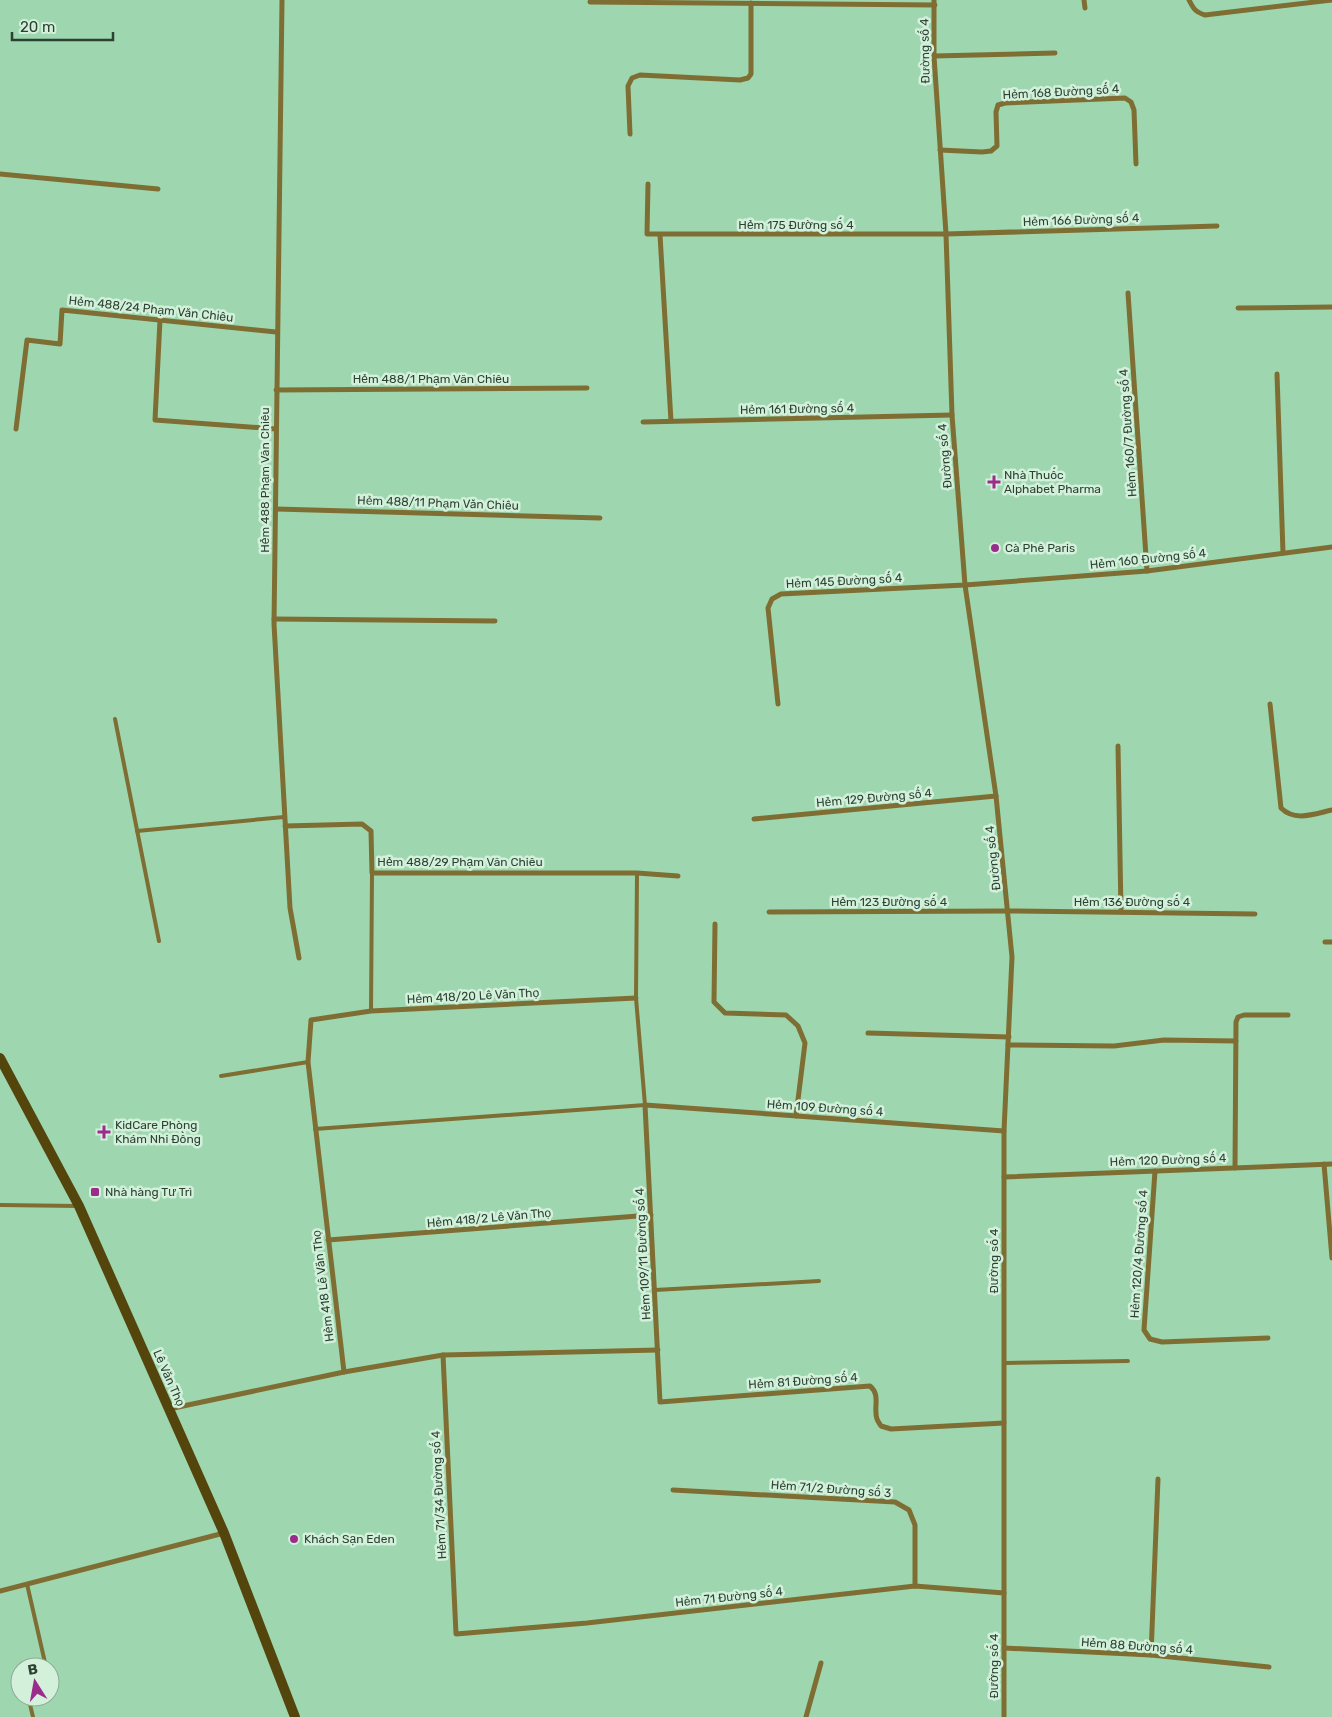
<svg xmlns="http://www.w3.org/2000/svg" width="1332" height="1717" font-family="Rubik,sans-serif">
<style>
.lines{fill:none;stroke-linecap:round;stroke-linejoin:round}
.service{stroke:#7f6e33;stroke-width:4}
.minor{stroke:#7f6e33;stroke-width:5}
.secondary{stroke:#54450d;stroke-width:10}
.poi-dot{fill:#9b2c8b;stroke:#d3f0db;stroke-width:2}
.labels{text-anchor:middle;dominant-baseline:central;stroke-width:5;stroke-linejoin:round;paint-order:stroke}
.street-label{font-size:12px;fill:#2b4232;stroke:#d3f0db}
.poi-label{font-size:12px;fill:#2b4232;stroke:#d3f0db;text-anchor:start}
</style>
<rect width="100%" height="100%" fill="#9ed7af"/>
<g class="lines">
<g class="service">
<polyline points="115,719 159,941"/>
<polyline points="137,831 284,817"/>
<polyline points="371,1011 372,873"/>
<polyline points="221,1076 308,1062"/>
<polyline points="315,1129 645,1105 636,998 637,873"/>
<polyline points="0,1205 78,1206"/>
<polyline points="655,1290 819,1281"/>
<polyline points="1004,1363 1128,1361"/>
<polyline points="27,1584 46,1667"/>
<polyline points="32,1697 29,1700 33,1717"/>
</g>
<g class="minor">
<polyline points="282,0 274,624 290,908 299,958"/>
<polyline points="934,0 934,56 946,234 952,415 965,585 996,796 1012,957 1004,1131 1004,1717"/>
<polyline points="1084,0 1085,8"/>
<path d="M1189 0C1193 8 1195 12 1205 15L1332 0"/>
<polyline points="590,2 935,5"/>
<polyline points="934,56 1055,53"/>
<polyline points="630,134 628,86 632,78 640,75 740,80 748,78 751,74 751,3"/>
<polyline points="940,150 982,152 991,151 997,146 996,112 998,105 1005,103 1125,98 1131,102 1134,110 1136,164"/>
<polyline points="0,174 158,189"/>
<polyline points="648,184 647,234 946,234 1217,226"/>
<polyline points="660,235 671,421"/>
<polyline points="1128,293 1147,571"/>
<polyline points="1238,308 1332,307"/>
<polyline points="160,320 155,420 276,429"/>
<polyline points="1277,374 1283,553"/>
<polyline points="276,390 587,388"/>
<polyline points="643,422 952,415"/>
<polyline points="16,429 27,340 60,344 62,310 276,332"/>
<polyline points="276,509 600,518"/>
<polyline points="274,619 495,621"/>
<polyline points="778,704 768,608 772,599 781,594 965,585 1147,571 1332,547"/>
<path d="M1270 704 1281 808C1295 822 1314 814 1332 810"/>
<polyline points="1118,746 1121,912"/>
<polyline points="754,819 996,796"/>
<polyline points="285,826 362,824 371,831 372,873 637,873 678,876"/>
<polyline points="769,912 1008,911 1255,914"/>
<polyline points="715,924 714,1002 725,1013 786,1015 798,1026 805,1043 796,1116"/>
<polyline points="1325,942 1332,942"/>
<polyline points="868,1033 1009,1037"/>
<polyline points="1008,1045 1114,1046 1164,1040 1236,1041"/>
<polyline points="1324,1164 1332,1258"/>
<polyline points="1235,1168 1236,1022 1238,1017 1244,1015 1288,1015"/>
<polyline points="1155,1171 1144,1330 1150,1339 1162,1342 1268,1338"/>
<polyline points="1004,1177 1332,1164"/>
<polyline points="328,1240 651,1215"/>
<polyline points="443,1355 456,1634 587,1623 915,1586 1004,1593"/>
<polyline points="344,1372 443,1355 658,1350"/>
<polyline points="169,1409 344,1372 308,1062 311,1020 371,1011 636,998"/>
<path d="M1004 1423 891 1429 881 1426C880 1424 878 1422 877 1419 873 1408 881 1395 870 1386L660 1402 645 1105 1004 1131"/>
<polyline points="673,1490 895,1502 909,1510 915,1525 915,1586"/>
<polyline points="0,1591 224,1533"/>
<polyline points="1004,1648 1151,1655 1269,1667"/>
<polyline points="1151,1655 1158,1479"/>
<polyline points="806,1717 821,1663"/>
</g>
<polyline class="secondary" points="0,1058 79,1206 224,1533 295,1717"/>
</g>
<g class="poi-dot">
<path d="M991.5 474.5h5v5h5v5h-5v5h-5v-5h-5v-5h5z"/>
<circle cx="995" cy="548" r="5"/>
<path d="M101.5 1124.5h5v5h5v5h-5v5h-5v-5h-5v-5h5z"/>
<rect x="90" y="1187" width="10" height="10" rx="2.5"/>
<circle cx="294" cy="1539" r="5"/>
</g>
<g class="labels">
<g class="street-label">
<text transform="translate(925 51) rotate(-91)">Đường số 4</text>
<text transform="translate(1061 92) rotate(-3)">Hẻm 168 Đường số 4</text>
<text transform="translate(1081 220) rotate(-2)">Hẻm 166 Đường số 4</text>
<text x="796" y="225">Hẻm 175 Đường số 4</text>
<text transform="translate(151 309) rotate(6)">Hẻm 488/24 Phạm Văn Chiêu</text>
<text x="431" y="379">Hẻm 488/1 Phạm Văn Chiêu</text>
<text transform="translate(797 409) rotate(-1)">Hẻm 161 Đường số 4</text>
<text transform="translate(1128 433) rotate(-94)">Hẻm 160/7 Đường số 4</text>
<text transform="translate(945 456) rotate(-95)">Đường số 4</text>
<text transform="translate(265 480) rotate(-90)">Hẻm 488 Phạm Văn Chiêu</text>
<text transform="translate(438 503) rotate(2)">Hẻm 488/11 Phạm Văn Chiêu</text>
<text transform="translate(1148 559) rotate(-6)">Hẻm 160 Đường số 4</text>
<text transform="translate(844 581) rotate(-3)">Hẻm 145 Đường số 4</text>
<text transform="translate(874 798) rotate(-5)">Hẻm 129 Đường số 4</text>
<text transform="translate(993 858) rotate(-96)">Đường số 4</text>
<text x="460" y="862">Hẻm 488/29 Phạm Văn Chiêu</text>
<text x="889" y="902">Hẻm 123 Đường số 4</text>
<text x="1132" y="902">Hẻm 136 Đường số 4</text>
<text transform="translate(473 996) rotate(-3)">Hẻm 418/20 Lê Văn Thọ</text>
<text transform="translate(825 1108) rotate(4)">Hẻm 109 Đường số 4</text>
<text transform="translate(1168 1160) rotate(-2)">Hẻm 120 Đường số 4</text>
<text transform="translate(489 1218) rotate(-5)">Hẻm 418/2 Lê Văn Thọ</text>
<text transform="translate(643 1254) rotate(-93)">Hẻm 109/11 Đường số 4</text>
<text transform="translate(1139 1254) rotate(-86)">Hẻm 120/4 Đường số 4</text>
<text transform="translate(994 1261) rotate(-90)">Đường số 4</text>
<text transform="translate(323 1286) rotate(-97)">Hẻm 418 Lê Văn Thọ</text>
<text transform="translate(169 1378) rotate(66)">Lê Văn Thọ</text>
<text transform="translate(803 1381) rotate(-4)">Hẻm 81 Đường số 4</text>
<text transform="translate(831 1489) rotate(4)">Hẻm 71/2 Đường số 3</text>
<text transform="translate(439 1495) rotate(-93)">Hẻm 71/34 Đường số 4</text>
<text transform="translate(729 1597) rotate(-6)">Hẻm 71 Đường số 4</text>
<text transform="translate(1137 1646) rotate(4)">Hẻm 88 Đường số 4</text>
<text transform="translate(994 1666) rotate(-90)">Đường số 4</text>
</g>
<g class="poi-label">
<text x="1004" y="475">Nhà Thuốc<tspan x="1004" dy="14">Alphabet Pharma</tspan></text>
<text x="1005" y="548">Cà Phê Paris</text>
<text x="115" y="1125">KidCare Phòng<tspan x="115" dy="14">Khám Nhi Đồng</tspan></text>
<text x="105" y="1192">Nhà hàng Tư Trì</text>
<text x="304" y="1539">Khách Sạn Eden</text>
</g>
</g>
<g transform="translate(35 1682) rotate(349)"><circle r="24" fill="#d3f0db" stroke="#90aa97"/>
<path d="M0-4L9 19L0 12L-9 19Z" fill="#9b2c8b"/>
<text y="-8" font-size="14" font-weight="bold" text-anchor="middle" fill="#2b4232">B</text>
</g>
<path d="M12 32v8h101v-8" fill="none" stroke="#2b4232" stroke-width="2.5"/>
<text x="20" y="32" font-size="15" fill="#2b4232" stroke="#d3f0db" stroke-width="4" paint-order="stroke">20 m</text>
</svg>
